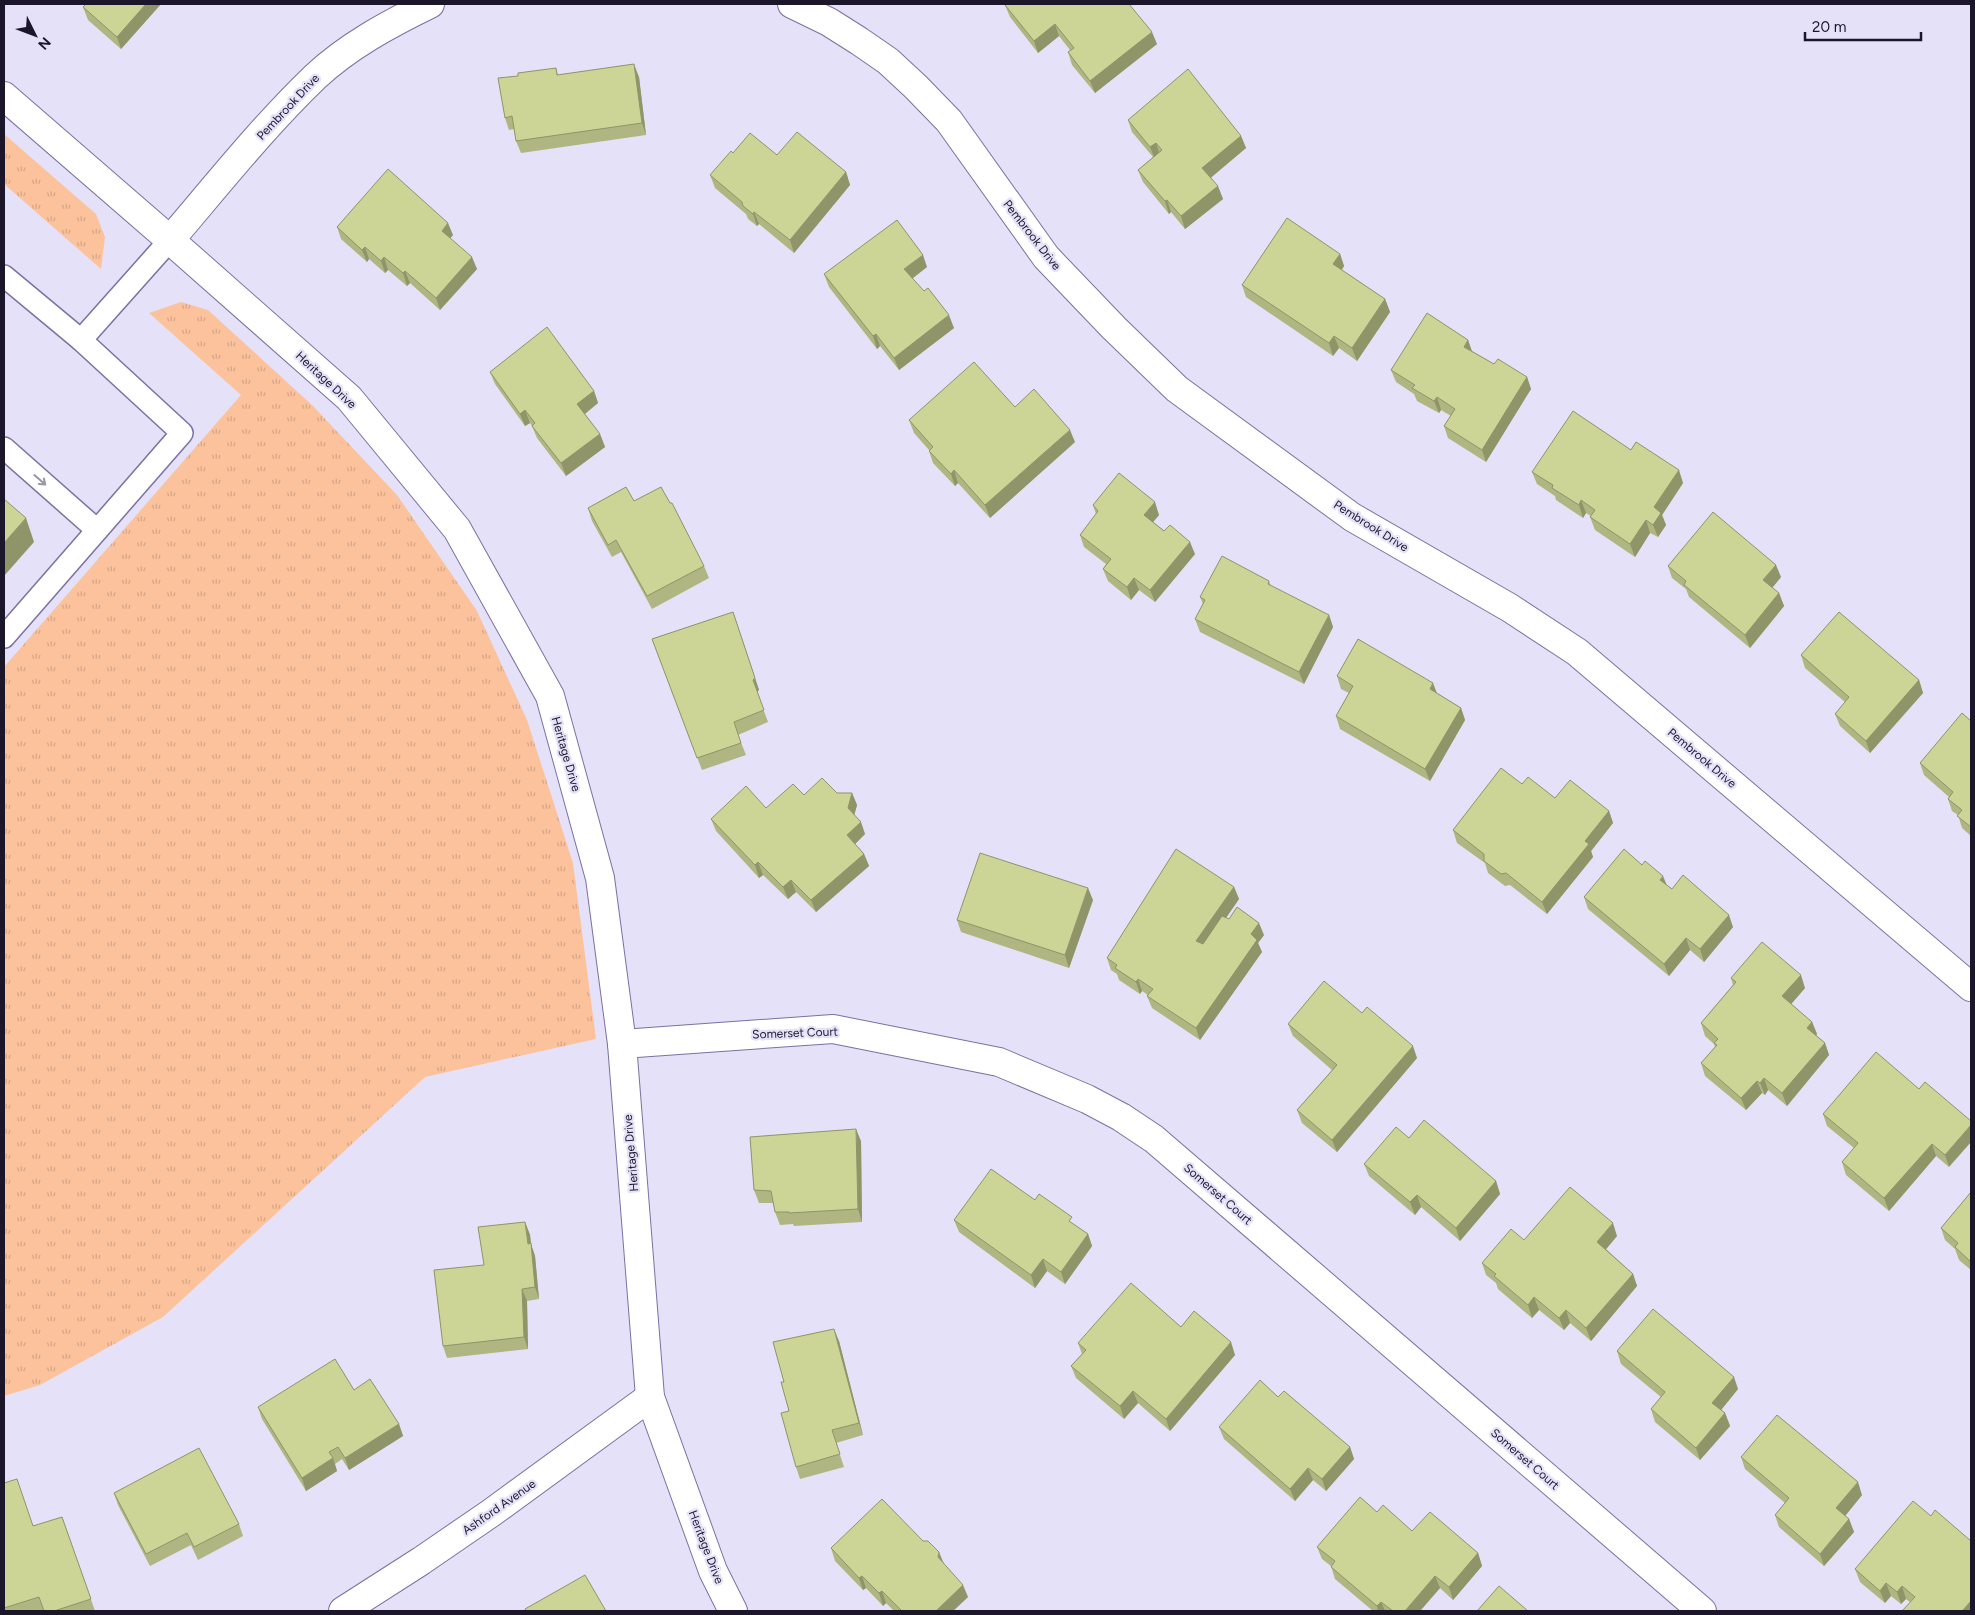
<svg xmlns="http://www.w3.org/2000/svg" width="1975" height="1615" font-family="Figtree,sans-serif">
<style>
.grass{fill:url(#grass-tufts)}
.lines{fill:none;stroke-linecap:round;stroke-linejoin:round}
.lane-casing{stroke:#7c70a3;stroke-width:24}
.street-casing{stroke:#7c70a3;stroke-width:30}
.lane{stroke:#fff;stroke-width:21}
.street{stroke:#fff;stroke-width:28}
.wall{fill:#afb681}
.shaded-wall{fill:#8f9469}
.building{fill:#ccd496;stroke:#8f9469}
.oneway{stroke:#9996a0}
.labels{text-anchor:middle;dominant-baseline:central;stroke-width:4.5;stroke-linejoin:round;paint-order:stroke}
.street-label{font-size:12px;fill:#1c162b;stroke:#e5e1f8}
</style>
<defs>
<pattern id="grass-tufts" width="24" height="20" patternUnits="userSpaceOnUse" patternTransform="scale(1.25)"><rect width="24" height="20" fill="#fbc29c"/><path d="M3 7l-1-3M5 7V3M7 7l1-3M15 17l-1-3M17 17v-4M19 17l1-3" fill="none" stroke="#d7a687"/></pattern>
</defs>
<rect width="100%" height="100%" fill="#e5e1f8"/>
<g class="grass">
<polygon points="4,134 96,214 105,237 101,269 4,184"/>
<polygon points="181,302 208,310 312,405 397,495 477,611 527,720 573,863 596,1039 425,1077 163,1317 40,1385 4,1396 4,667 241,395 149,313"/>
</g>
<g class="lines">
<g class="lane-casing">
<g id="lane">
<polyline points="4,276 81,340 170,240"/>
<polyline points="4,448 97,530"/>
<polyline points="4,637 182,433 81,340"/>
</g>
</g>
<g class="street-casing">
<g id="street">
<polyline points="792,4 829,22 859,41 888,61 916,87 949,121 1046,257 1114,328 1177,389 1352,517 1510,608 1577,652 1971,987"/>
<polyline points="4,96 170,240 349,398 457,529 550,696 600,878 622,1044 650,1397 713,1571 733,1611"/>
<path d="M170 240C217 185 263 127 315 77 348 46 389 24 430 4"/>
<polyline points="622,1044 833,1029 999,1062 1087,1099 1121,1117 1154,1139 1702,1611"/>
<polyline points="343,1611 421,1561 491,1513 650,1397"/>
</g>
</g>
<use href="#lane" class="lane"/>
<use href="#street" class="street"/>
</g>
<g class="wall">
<polygon points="86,4 161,4 121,49 88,20 83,7"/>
<polygon points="1005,5 1157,44 1095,93 1072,65 1068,52 1070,50 1059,36 1038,53 1010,17"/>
<polygon points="556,68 558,75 639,77 646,135 521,153 516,141 514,129 509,130 505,118 518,76"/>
<polygon points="1128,120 1241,136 1246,148 1211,177 1223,199 1185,229 1171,212 1169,214 1143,182 1138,170 1153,157 1132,132"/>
<polygon points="733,153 777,155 846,172 850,185 794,253 759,224 757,226 748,219 746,214 715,188 710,175"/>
<polygon points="337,227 453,235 450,238 477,269 440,310 410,283 407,286 388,270 385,273 369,259 367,262 341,239"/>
<polygon points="1340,254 1344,266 1342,270 1385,299 1390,312 1357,361 1339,348 1333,356 1246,297 1242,285"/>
<polygon points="927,267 912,278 954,328 899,370 880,346 877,349 829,287 824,274"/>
<polygon points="1468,340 1472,351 1494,364 1527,377 1531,389 1486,462 1448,438 1444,426 1451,416 1441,410 1439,413 1417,401 1414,394 1396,382 1391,370"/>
<polygon points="490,372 594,391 598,403 585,414 600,434 605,447 566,476 537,438 532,426 530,423 525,426 495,384"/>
<polygon points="1015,407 1075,442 990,518 958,483 955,486 933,463 929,451 929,450 914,433 909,420"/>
<polygon points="1631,450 1683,483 1662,515 1666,525 1658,537 1650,533 1635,557 1595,530 1590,517 1591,516 1586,513 1583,518 1556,500 1555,496 1537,484 1532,472"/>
<polygon points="634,501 704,566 709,578 652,609 621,552 612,557 592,521 588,508"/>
<polygon points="1093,505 1159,515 1153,522 1195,554 1155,602 1139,590 1131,600 1108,581 1103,569 1106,564 1084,547 1080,535 1096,514"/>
<polygon points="1668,566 1781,577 1772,588 1779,593 1784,606 1750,648 1689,597 1686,589 1672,578"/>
<polygon points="1269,581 1271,586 1329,615 1333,627 1304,684 1200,632 1195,619 1203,604 1200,597"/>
<polygon points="733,612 759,690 757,692 768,722 738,735 746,755 702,770 652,639"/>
<polygon points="1801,655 1919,680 1923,693 1870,753 1840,726 1835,714 1845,702 1805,668"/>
<polygon points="1337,676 1437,693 1461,708 1465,720 1430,781 1340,729 1336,716 1349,693 1341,689"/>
<polygon points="1971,721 1971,836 1962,828 1958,815 1952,811 1948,799 1949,797 1924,775 1920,763"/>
<polygon points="1522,784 1555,798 1609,811 1613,823 1591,851 1593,857 1547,914 1510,885 1505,886 1488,873 1485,863 1457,843 1453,830"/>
<polygon points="837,793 852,793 857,805 854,815 865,834 855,844 864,854 869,866 816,912 796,892 788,899 763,875 759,878 716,831 711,819 766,808 804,795"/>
<polygon points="1666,885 1672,889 1733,927 1704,962 1690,950 1669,976 1588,909 1584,897"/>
<polygon points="1234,887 1239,899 1226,918 1264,935 1258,943 1262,952 1200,1040 1152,1008 1147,996 1148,995 1142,991 1140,994 1119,980 1117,974 1111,970 1107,958"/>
<polygon points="1093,900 1069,968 961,932 957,920"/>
<polygon points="1731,978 1805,988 1791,1004 1812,1022 1817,1034 1816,1035 1825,1043 1829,1055 1787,1106 1768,1090 1765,1095 1762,1093 1746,1110 1705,1076 1701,1063 1715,1047 1714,1044 1705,1036 1701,1023 1733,985"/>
<polygon points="1288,1024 1417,1058 1337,1152 1302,1123 1297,1110 1332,1070 1293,1036"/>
<polygon points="1925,1082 1949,1167 1936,1156 1889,1211 1846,1175 1842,1162 1854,1148 1827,1126 1823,1114 1919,1089"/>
<polygon points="1409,1138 1496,1181 1500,1194 1460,1241 1421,1207 1415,1215 1369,1176 1364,1164"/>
<polygon points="861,1141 862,1222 794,1226 793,1224 780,1225 775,1212 773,1203 759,1203 754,1190"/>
<polygon points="1971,1192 1971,1270 1959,1260 1955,1249 1945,1240 1941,1228"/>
<polygon points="1035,1200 1088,1234 1092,1246 1065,1284 1047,1271 1035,1288 959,1232 954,1220"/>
<polygon points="525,1222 530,1235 531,1244 535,1256 539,1299 527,1301 528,1349 447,1358 443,1346 484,1265"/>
<polygon points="1617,1236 1606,1249 1633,1274 1637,1286 1591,1341 1570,1323 1564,1330 1539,1310 1532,1318 1498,1289 1496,1283 1486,1275 1482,1263 1524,1240"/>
<polygon points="1181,1327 1235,1355 1170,1431 1138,1403 1124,1419 1076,1378 1071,1366 1082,1354 1078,1343"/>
<polygon points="839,1341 863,1435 836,1443 844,1467 800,1479 796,1467 789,1411 784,1382"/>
<polygon points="1617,1351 1738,1389 1721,1410 1725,1413 1730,1426 1700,1460 1655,1422 1651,1409 1661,1397 1621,1364"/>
<polygon points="354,1390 399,1424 403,1436 349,1470 342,1459 335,1464 337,1471 306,1491 262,1419 258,1407"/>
<polygon points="1278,1397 1350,1447 1354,1459 1326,1491 1313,1480 1295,1501 1224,1439 1219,1427"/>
<polygon points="1741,1457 1862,1495 1845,1516 1849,1519 1854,1532 1824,1566 1779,1527 1775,1515 1785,1503 1745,1469"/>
<polygon points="4,1483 33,1526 62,1517 95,1611 44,1611 43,1610 39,1611 4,1611"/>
<polygon points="114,1493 239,1524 243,1536 198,1560 191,1545 150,1566 118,1505"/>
<polygon points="1377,1512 1412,1531 1478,1553 1482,1566 1453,1600 1440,1588 1420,1611 1373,1611 1335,1579 1331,1566 1322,1559 1317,1547"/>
<polygon points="1931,1516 1971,1541 1910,1602 1906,1599 1901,1604 1891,1596 1885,1603 1860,1582 1855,1569"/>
<polygon points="831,1548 943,1563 968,1597 953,1611 894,1611 886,1603 883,1606 866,1588 863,1590 835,1561"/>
</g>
<g class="shaded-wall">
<polygon points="146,4 161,4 121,49 117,37"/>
<polygon points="1055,24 1059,36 1038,53 1034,41"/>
<polygon points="1152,32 1157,44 1095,93 1090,81"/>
<polygon points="634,64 639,77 646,135 642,123"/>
<polygon points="1241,136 1246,148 1207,181 1202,168"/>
<polygon points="1156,143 1160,155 1155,159 1150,147"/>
<polygon points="846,172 850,185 794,253 790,240"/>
<polygon points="1218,186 1223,199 1185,229 1181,216"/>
<polygon points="1167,200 1171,212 1169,214 1165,201"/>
<polygon points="754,212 759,224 757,226 753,214"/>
<polygon points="448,223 453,235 446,243 442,231"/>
<polygon points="365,247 369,259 367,262 362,250"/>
<polygon points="1340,254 1344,266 1337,276 1333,264"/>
<polygon points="923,255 927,267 908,282 904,269"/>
<polygon points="384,257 388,270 385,273 381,261"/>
<polygon points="472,257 477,269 440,310 436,298"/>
<polygon points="405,271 410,283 407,286 403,273"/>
<polygon points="1385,299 1390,312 1357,361 1352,348"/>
<polygon points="949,315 954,328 899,370 894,358"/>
<polygon points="876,334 880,346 877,349 873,336"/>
<polygon points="1334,336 1339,348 1333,356 1329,343"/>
<polygon points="1468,340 1472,352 1464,347"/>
<polygon points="1527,377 1531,389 1486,462 1482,450"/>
<polygon points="594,391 598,403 582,416 577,404"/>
<polygon points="1437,397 1441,410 1439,413 1434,401"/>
<polygon points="525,410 530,423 525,426 520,414"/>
<polygon points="1070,430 1075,442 990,518 985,505"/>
<polygon points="600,434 605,447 566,476 561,463"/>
<polygon points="954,470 958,483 955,486 951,474"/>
<polygon points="1679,470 1683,483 1662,515 1666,525 1658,537 1653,525 1654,507"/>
<polygon points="1581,500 1586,513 1583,518 1579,505"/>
<polygon points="1155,502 1159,515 1149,527 1144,515"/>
<polygon points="26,518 34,542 4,576 4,543"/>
<polygon points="1646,520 1650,533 1635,557 1630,544"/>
<polygon points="1190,542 1195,554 1155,602 1150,590"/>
<polygon points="1776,565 1781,577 1768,593 1763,580"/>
<polygon points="1134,578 1139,590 1131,600 1127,587"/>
<polygon points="1779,593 1784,606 1750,648 1745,635"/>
<polygon points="733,612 759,690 757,692 753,680"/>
<polygon points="1329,615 1333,627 1304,684 1299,672"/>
<polygon points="1919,680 1923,693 1870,753 1866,741"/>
<polygon points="1433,683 1438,696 1430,689"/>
<polygon points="1461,708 1465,720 1430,781 1425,769"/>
<polygon points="852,793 857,805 853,820 848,808"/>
<polygon points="1609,811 1613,823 1591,851 1593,857 1547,914 1542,902 1585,841"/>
<polygon points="861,822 865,834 851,848 847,835"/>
<polygon points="864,854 869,866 816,912 811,900"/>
<polygon points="758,862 763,875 759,878 755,865"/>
<polygon points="1663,876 1668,888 1660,880"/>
<polygon points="791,880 796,892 788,899 783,887"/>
<polygon points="1234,887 1239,899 1201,954 1196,941"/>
<polygon points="1088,888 1093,900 1069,968 1065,955"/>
<polygon points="1729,915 1733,927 1704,962 1700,949"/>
<polygon points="1259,923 1264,935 1258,943 1262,952 1200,1040 1196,1028 1251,934"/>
<polygon points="1686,938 1690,950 1669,976 1664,964"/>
<polygon points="1801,975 1805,988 1787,1009 1782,996"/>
<polygon points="1138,979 1142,991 1140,994 1136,982"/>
<polygon points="1812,1022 1817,1034 1812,1040 1807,1028"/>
<polygon points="1825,1043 1829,1055 1787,1106 1782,1093"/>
<polygon points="1413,1046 1417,1058 1337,1152 1332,1140"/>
<polygon points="1764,1078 1768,1090 1765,1095 1760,1083"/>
<polygon points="1757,1081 1762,1093 1746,1110 1741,1098"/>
<polygon points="1971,1125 1971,1142 1949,1167 1945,1155"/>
<polygon points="856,1129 861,1141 862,1222 858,1209"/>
<polygon points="1932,1144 1936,1156 1889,1211 1884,1198"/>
<polygon points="1496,1181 1500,1194 1460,1241 1456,1228"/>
<polygon points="1417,1195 1421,1207 1415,1215 1410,1202"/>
<polygon points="525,1222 530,1235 531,1244 535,1256 539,1299 535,1287"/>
<polygon points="1613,1223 1617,1236 1602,1254 1597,1242"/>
<polygon points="1088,1234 1092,1246 1065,1284 1061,1272"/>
<polygon points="1043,1259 1047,1271 1035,1288 1031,1275"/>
<polygon points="1633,1274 1637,1286 1591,1341 1586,1328"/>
<polygon points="522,1289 527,1301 528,1349 524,1337"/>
<polygon points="1534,1297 1539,1310 1532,1318 1528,1305"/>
<polygon points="1566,1310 1570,1323 1564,1330 1559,1318"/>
<polygon points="834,1329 839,1341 863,1435 859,1423"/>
<polygon points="1231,1342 1235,1355 1170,1431 1166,1419"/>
<polygon points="1734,1377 1738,1389 1717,1415 1712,1403"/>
<polygon points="1133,1391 1138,1403 1124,1419 1120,1406"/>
<polygon points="1725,1413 1730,1426 1700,1460 1696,1448"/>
<polygon points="399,1424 403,1436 349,1470 345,1458"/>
<polygon points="1350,1447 1354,1459 1326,1491 1322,1479"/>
<polygon points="333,1458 337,1471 306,1491 302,1478"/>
<polygon points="1308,1468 1313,1480 1295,1501 1290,1489"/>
<polygon points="1858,1482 1862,1495 1841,1521 1836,1508"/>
<polygon points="1849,1519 1854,1532 1824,1566 1820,1554"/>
<polygon points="939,1552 944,1564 938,1557"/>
<polygon points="1478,1553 1482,1566 1453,1600 1449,1587"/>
<polygon points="862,1576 866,1588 863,1590 859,1578"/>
<polygon points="1435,1576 1440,1588 1420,1611 1405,1611"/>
<polygon points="1886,1583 1891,1596 1885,1603 1880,1591"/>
<polygon points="963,1585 968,1597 953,1611 936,1611"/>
<polygon points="1902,1586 1906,1599 1901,1604 1897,1592"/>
<polygon points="882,1591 886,1603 883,1606 879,1593"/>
<polygon points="1971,1601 1971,1611 1962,1611"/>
<polygon points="1381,1602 1385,1611 1378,1611 1377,1606"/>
</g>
<g class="building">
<polygon points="86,4 146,4 117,37 83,7"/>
<polygon points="1007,4 1129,4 1152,32 1090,81 1068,52 1074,48 1055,24 1034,41 1005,5"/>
<polygon points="634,64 642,123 516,141 512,116 505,118 498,78 518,76 518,73 556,68 557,75"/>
<polygon points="1188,69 1241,136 1202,168 1218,186 1181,216 1167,200 1165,201 1138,170 1162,150 1156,143 1150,147 1128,120"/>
<polygon points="797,132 846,172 790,240 754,212 753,214 743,206 742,202 710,175 731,151 733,153 750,133 777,155"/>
<polygon points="388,169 448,223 442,231 472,257 436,298 405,271 403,273 384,257 381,261 365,247 362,250 337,227"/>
<polygon points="1287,218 1340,254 1333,264 1385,299 1352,348 1334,336 1329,343 1242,285"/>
<polygon points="897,220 923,255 904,269 924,291 928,288 949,315 894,358 876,334 873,336 824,274"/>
<polygon points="1427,313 1468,340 1464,347 1494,364 1498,359 1527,377 1482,450 1444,426 1455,409 1437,397 1434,401 1412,388 1415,385 1391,370"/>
<polygon points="547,327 594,391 577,404 600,434 561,463 532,426 535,423 525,410 520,414 490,372"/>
<polygon points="974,362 1015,407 1034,389 1070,430 985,505 954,470 951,474 929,451 933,447 909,420"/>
<polygon points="1573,411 1631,450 1636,442 1679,470 1654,507 1661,513 1653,525 1646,520 1630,544 1590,517 1595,510 1581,500 1579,505 1552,488 1553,485 1532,472"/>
<polygon points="1119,473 1155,502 1144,515 1164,531 1170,525 1190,542 1150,590 1134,578 1127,587 1103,569 1111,559 1080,535 1098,511 1093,505"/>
<polygon points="626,487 634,501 661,487 670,503 672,503 704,566 647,596 616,540 608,545 588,508"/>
<polygon points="4,499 26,518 4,543"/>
<polygon points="1713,512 1776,565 1763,580 1779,593 1745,635 1684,585 1686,581 1668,566"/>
<polygon points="1222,556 1269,581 1268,584 1329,615 1299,672 1195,619 1205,600 1200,597"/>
<polygon points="733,612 755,678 753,680 764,710 734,722 741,743 697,758 652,639"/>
<polygon points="1839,612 1919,680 1866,741 1835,714 1849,697 1801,655"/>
<polygon points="1358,639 1433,683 1430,689 1461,708 1425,769 1336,716 1353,686 1337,676"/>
<polygon points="1962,713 1971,721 1971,827 1957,816 1962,810 1948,799 1953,792 1920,763"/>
<polygon points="1501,768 1522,784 1528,777 1555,798 1570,780 1609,811 1585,841 1589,844 1542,902 1506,873 1501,874 1484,861 1484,854 1453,830"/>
<polygon points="822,778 837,793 852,793 848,808 861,822 847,835 864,854 811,900 791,880 783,887 758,862 755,865 711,819 746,786 766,808 793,784 804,795"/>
<polygon points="1176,849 1234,887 1196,941 1203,944 1222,916 1229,919 1237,907 1259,923 1251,934 1257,940 1196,1028 1147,996 1153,989 1138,979 1136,982 1115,968 1117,965 1107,958"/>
<polygon points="1624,849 1642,865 1645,861 1663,876 1660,880 1672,889 1683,875 1729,915 1700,949 1686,938 1664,964 1584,897"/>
<polygon points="980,853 1088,888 1065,955 957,920"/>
<polygon points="1762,942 1801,975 1782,996 1812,1022 1807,1028 1825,1043 1782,1093 1764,1078 1760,1083 1757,1081 1741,1098 1701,1063 1717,1045 1714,1043 1718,1039 1701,1023 1736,982 1731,978"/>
<polygon points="1324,981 1362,1013 1367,1007 1413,1046 1332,1140 1297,1110 1337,1065 1288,1024"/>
<polygon points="1876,1052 1919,1089 1925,1082 1971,1121 1971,1125 1945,1155 1932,1144 1884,1198 1842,1162 1858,1143 1823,1114"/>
<polygon points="1424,1120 1496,1181 1456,1228 1417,1195 1410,1202 1364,1164 1396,1127 1409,1138"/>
<polygon points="856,1129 858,1209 789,1213 789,1212 775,1212 771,1191 754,1190 750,1137"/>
<polygon points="991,1169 1035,1200 1039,1194 1072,1217 1069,1221 1088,1234 1061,1272 1043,1259 1031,1275 954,1220"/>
<polygon points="1570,1187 1613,1223 1597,1242 1633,1274 1586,1328 1566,1310 1559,1318 1534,1297 1528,1305 1494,1276 1496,1274 1482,1263 1511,1229 1524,1240"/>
<polygon points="1971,1192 1971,1262 1955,1247 1958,1243 1941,1228"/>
<polygon points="525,1222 528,1244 531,1243 535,1287 522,1289 524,1337 443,1346 434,1270 484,1265 478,1227"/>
<polygon points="1131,1283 1181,1327 1194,1311 1231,1342 1166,1419 1133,1391 1120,1406 1071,1366 1086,1350 1078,1343"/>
<polygon points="1653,1309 1734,1377 1712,1403 1725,1413 1696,1448 1651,1409 1665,1392 1617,1351"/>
<polygon points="834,1329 859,1423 832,1430 840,1454 796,1467 781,1413 789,1411 781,1382 784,1382 773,1342"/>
<polygon points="335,1359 354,1390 370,1379 399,1424 345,1458 338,1447 329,1452 333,1458 302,1478 258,1407"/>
<polygon points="1260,1380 1278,1397 1284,1391 1350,1447 1322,1479 1308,1468 1290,1489 1219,1427"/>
<polygon points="1777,1415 1858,1482 1836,1508 1849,1519 1820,1554 1775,1515 1789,1498 1741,1457"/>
<polygon points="199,1448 239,1524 194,1547 187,1533 146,1554 114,1493"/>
<polygon points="17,1479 33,1526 62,1517 91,1599 54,1611 44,1611 39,1597 4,1608 4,1483"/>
<polygon points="1360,1497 1377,1512 1383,1505 1412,1531 1430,1512 1478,1553 1449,1587 1435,1576 1405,1611 1393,1611 1381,1602 1377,1606 1331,1567 1335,1561 1317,1547"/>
<polygon points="882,1499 923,1541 928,1541 939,1552 938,1557 963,1585 936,1611 902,1611 882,1591 879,1593 862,1576 859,1578 831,1548"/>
<polygon points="1913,1501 1931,1516 1935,1510 1971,1541 1971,1601 1962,1611 1902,1611 1915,1597 1902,1586 1897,1592 1886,1583 1880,1591 1855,1569"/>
<polygon points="585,1575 606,1611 526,1611 525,1609"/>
<polygon points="1499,1586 1528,1611 1477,1611"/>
</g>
<defs><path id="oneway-shaft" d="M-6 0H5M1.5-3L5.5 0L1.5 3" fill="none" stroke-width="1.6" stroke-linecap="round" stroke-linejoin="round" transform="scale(1.25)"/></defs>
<use class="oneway" href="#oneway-shaft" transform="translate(40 480) rotate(41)"/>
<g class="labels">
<g class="street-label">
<text transform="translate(288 107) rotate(-47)">Pembrook Drive</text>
<text transform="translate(1032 235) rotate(52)">Pembrook Drive</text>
<text transform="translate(326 380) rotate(43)">Heritage Drive</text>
<text transform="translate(1371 526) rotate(32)">Pembrook Drive</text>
<text transform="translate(566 754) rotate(74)">Heritage Drive</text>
<text transform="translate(1702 758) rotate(40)">Pembrook Drive</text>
<text transform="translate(795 1033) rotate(-2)">Somerset Court</text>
<text transform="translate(631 1153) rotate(-95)">Heritage Drive</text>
<text transform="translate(1218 1194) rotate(41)">Somerset Court</text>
<text transform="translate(1525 1459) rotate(41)">Somerset Court</text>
<text transform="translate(499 1507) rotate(-35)">Ashford Avenue</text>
<text transform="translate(706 1547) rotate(69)">Heritage Drive</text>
</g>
</g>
<rect width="1975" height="1615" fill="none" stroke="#1c162b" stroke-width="10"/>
<g transform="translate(35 35) rotate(132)" stroke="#e5e1f8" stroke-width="4" paint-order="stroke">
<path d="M0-4L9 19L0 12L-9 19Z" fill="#1c162b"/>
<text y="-8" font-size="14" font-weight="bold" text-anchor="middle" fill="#1c162b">N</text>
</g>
<path d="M1805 32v8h116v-8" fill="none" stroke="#1c162b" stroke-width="2.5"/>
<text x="1812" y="32" font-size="15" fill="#1c162b" stroke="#e5e1f8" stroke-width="4" paint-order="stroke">20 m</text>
</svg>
